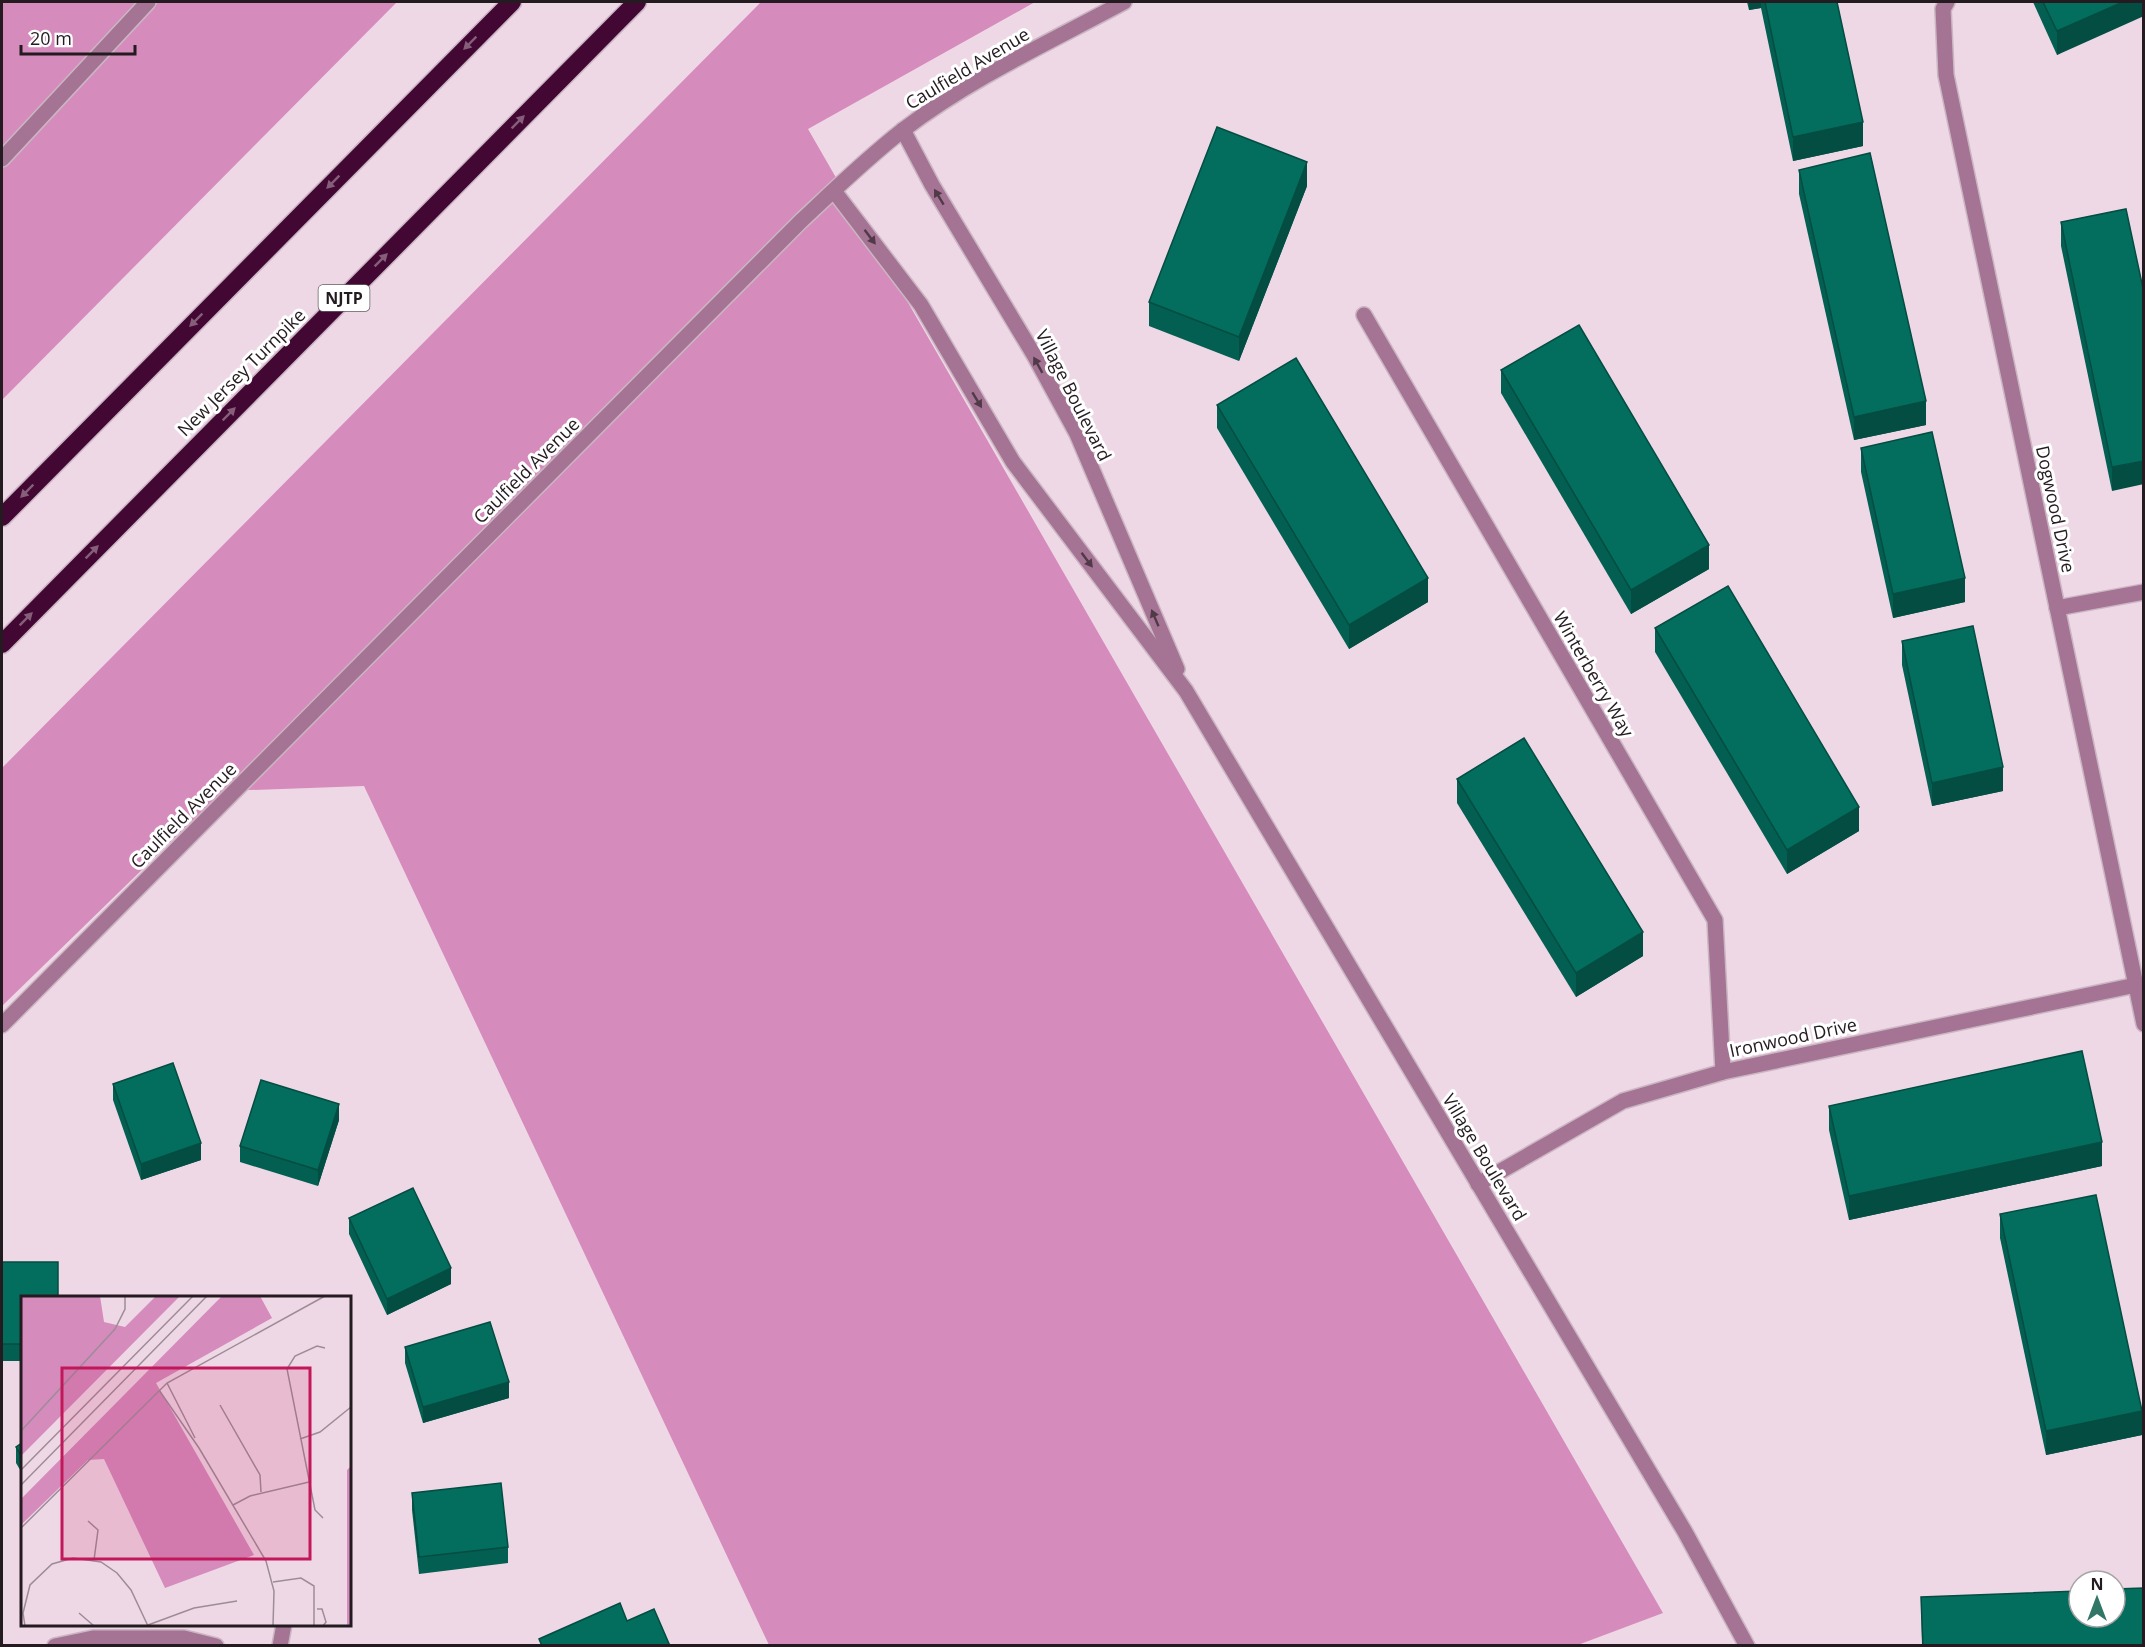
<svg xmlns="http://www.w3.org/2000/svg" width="2145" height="1647" font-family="'Open Sans',sans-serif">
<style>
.forest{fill:#d58bbb}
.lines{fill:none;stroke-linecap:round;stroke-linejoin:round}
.minor-casing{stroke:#cab6c2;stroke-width:18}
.highway-casing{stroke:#cab6c2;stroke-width:21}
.minor{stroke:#a57393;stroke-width:15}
.highway{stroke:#430733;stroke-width:18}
.wall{fill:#035f51}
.shaded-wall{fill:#034d42}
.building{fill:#046e5e;stroke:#034d42;stroke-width:1.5}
.oneway{fill:#855e7a}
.oneway2{fill:#503a48}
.labels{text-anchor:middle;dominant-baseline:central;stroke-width:6;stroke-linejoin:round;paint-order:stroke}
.shield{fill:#fff;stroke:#655f63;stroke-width:1.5}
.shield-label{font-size:16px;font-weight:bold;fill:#231b20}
.street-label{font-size:18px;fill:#231b20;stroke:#fff}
.inset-road{fill:none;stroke:#9d8c97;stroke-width:1.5}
.view{fill:#c2185b;fill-opacity:0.15;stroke:#c2185b;stroke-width:3}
.inset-edge{fill:none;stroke:#231b20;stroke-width:3}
</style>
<rect width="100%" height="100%" fill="#efd8e6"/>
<g class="forest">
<polygon points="2,2 397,2 2,400"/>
<polygon points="761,2 1035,2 808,129 1663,1613 1575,1646 769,1645 364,786 223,791 2,1006 2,768"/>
</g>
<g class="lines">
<g class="minor-casing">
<g id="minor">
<polyline points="1947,2 1943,9 1946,75 2144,1024"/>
<polyline points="903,130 932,185 1034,355 1077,434 1177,669"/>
<polyline points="2,159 148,2"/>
<polyline points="834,191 921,305 1013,462 1186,691 1685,1532 1747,1646"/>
<polyline points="1364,315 1715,920 1723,1072"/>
<polyline points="2057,608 2144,592"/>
<path d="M2 1025 801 221C834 190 867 158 903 130 971 78 1050 42 1124 2"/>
<polyline points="1478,1184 1623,1101 1723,1072 2136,985"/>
<polyline points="55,1646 93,1638 184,1638 216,1646"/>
<polyline points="280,1646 284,1624"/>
</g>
</g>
<g class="highway-casing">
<g id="highway">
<polyline points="2,517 512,2"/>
<polyline points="2,644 637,2"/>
</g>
</g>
<use href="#minor" class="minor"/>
<use href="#highway" class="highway"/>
</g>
<g class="wall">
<polygon points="1747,2 1837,2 1863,146 1793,161 1761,8 1749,10"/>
<polygon points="2033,2 2144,2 2057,55"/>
<polygon points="1799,170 1926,425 1854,440 1799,194"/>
<polygon points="1307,186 1239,361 1149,326 1149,302"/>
<polygon points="2126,209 2112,491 2061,246 2061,222"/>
<polygon points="1501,370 1709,569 1631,614 1501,393"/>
<polygon points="1217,405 1428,602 1349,649 1217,428"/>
<polygon points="1861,448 1965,602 1893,618 1861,472"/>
<polygon points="1655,628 1859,831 1787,874 1655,652"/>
<polygon points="1902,641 2003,791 1932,806 1902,665"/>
<polygon points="1457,779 1643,956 1576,997 1457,803"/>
<polygon points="113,1084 201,1160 141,1180 113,1100"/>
<polygon points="1829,1106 2102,1166 1849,1220 1829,1130"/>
<polygon points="339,1120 318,1186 240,1162 240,1146"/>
<polygon points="2000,1214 2142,1435 2046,1455 2000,1238"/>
<polygon points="349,1218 451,1284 387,1315 349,1234"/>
<polygon points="2,1262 22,1298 22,1361 2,1361"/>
<polygon points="405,1347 509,1398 423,1423 405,1363"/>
<polygon points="22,1443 22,1473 16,1463 16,1447"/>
<polygon points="412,1493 508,1547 508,1563 419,1574 412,1510"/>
<polygon points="1921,1597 2144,1646 1922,1646"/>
</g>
<g class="shaded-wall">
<polygon points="1749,2 1761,2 1761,8 1749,10"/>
<polygon points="2123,2 2144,2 2144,16 2057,55 2057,31"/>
<polygon points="1863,122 1863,146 1793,161 1793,137"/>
<polygon points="1307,162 1307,186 1239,361 1239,337"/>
<polygon points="1926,401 1926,425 1854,440 1854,417"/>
<polygon points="2144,461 2144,484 2112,491 2112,467"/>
<polygon points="1709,545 1709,569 1631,614 1631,590"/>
<polygon points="1428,578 1428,602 1349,649 1349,625"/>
<polygon points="1965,578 1965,602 1893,618 1893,594"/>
<polygon points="2003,767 2003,791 1932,806 1932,783"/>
<polygon points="1859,807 1859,831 1787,874 1787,850"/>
<polygon points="1643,932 1643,956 1576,997 1576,973"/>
<polygon points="339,1104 339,1120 318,1186 318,1170"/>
<polygon points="2102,1142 2102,1166 1849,1220 1849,1196"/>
<polygon points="201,1143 201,1160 141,1180 141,1164"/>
<polygon points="451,1268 451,1284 387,1315 387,1299"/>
<polygon points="509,1382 509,1398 423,1423 423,1407"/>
<polygon points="2142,1411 2142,1435 2046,1455 2046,1431"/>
</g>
<g class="building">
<polygon points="1765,2 1837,2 1863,122 1793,137"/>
<polygon points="2043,2 2123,2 2057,31"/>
<polygon points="1217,127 1307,162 1239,337 1149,302"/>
<polygon points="1870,153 1926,401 1854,417 1799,170"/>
<polygon points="2126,209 2144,293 2144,461 2112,467 2061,222"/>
<polygon points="1579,325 1709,545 1631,590 1501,370"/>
<polygon points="1296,358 1428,578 1349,625 1217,405"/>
<polygon points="1932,432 1965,578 1893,594 1861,448"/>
<polygon points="1728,586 1859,807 1787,850 1655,628"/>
<polygon points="1973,626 2003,767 1932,783 1902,641"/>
<polygon points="1524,738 1643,932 1576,973 1457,779"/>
<polygon points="2082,1051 2102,1142 1849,1196 1829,1106"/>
<polygon points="173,1063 201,1143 141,1164 113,1084"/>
<polygon points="261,1080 339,1104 318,1170 240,1146"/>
<polygon points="413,1188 451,1268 387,1299 349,1218"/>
<polygon points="2096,1195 2142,1411 2046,1431 2000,1214"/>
<polygon points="2,1262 58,1262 58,1298 22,1298 22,1344 2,1344"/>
<polygon points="490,1322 509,1382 423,1407 405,1347"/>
<polygon points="22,1443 22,1457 16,1447"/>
<polygon points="501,1483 508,1547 419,1557 412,1493"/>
<polygon points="2144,1588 2144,1646 1923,1646 1921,1597 2079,1591 2079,1617 2115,1617 2115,1589"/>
<polygon points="620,1603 627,1621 654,1609 670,1646 542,1646 539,1639"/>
</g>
<defs><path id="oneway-solid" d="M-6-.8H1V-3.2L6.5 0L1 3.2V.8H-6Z" transform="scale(1.5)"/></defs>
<g class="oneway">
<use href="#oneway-solid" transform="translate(470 43) rotate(135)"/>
<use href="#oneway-solid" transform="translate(518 122) rotate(-45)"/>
<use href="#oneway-solid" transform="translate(333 182) rotate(135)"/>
<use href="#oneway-solid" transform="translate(381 260) rotate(-45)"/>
<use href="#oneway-solid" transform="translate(196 320) rotate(135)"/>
<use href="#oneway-solid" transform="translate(229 414) rotate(-45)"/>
<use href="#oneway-solid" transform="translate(27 491) rotate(135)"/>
<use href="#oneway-solid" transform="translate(92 552) rotate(-45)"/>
<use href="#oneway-solid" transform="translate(26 619) rotate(-45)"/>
</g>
<g class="oneway2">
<use href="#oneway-solid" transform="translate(939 197) rotate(-121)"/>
<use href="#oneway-solid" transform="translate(870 237) rotate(53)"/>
<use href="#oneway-solid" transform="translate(1038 365) rotate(-119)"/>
<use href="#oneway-solid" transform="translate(977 400) rotate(59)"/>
<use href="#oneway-solid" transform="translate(1087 560) rotate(53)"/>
<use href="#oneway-solid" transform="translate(1155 618) rotate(-113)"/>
</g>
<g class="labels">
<rect class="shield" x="318.5" y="285" width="51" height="26" rx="4.5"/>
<g class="shield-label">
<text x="344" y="298">NJTP</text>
</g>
<g class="street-label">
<text transform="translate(967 68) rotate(-31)">Caulfield Avenue</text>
<text transform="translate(241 372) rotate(-45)">New Jersey Turnpike</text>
<text transform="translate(1074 395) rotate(63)">Village Boulevard</text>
<text transform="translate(526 470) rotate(-45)">Caulfield Avenue</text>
<text transform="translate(2056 509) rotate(78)">Dogwood Drive</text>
<text transform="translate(1594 674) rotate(60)">Winterberry Way</text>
<text transform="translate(183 815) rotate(-45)">Caulfield Avenue</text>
<text transform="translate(1793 1037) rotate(-12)">Ironwood Drive</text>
<text transform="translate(1485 1157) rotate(59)">Village Boulevard</text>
</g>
</g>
<g transform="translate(21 1296)">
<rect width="330" height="330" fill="#efd8e6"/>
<path d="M0 0H79L83 26 104 31 135 0H159L0 160ZM201 0H239L251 22 135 87 233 259 144 292 83 163 67 164 0 229V203ZM330 170V330H326V174Z" fill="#d58bbb"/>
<path class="inset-road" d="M146 87 174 142M138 94 178 152 245 265 253 295 252 330M199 109 239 179 240 196M0 135 94 33 104 13V0M279 143 299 136 330 111M0 174 172 0M0 189 186 0M212 209 229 200 288 186M302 222 294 214 266 73 274 60 296 50 304 52M67 225 77 234 73 264M0 232 146 87 304 0M252 286 280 282 293 290V330M296 313H301L305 326 302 330M58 317 73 330M127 329 173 312 216 305M4 330 2 317 9 289 31 268 52 262 80 266 96 277 110 294 127 330"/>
<path class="view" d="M41 72H289V263H41Z"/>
<rect width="330" height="330" class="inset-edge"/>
</g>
<rect width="2145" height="1647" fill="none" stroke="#231b20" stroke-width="6"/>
<g transform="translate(2097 1599)"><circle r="28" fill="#ffffff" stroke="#a7a4a6" stroke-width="1.5"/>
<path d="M0-4.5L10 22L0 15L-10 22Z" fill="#327668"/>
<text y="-9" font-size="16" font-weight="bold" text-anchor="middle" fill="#231b20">N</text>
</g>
<path d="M21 45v9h114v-9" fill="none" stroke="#231b20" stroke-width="3"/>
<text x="30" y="45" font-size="18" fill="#231b20" stroke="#ffffff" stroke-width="4.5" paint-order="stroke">20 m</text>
</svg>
